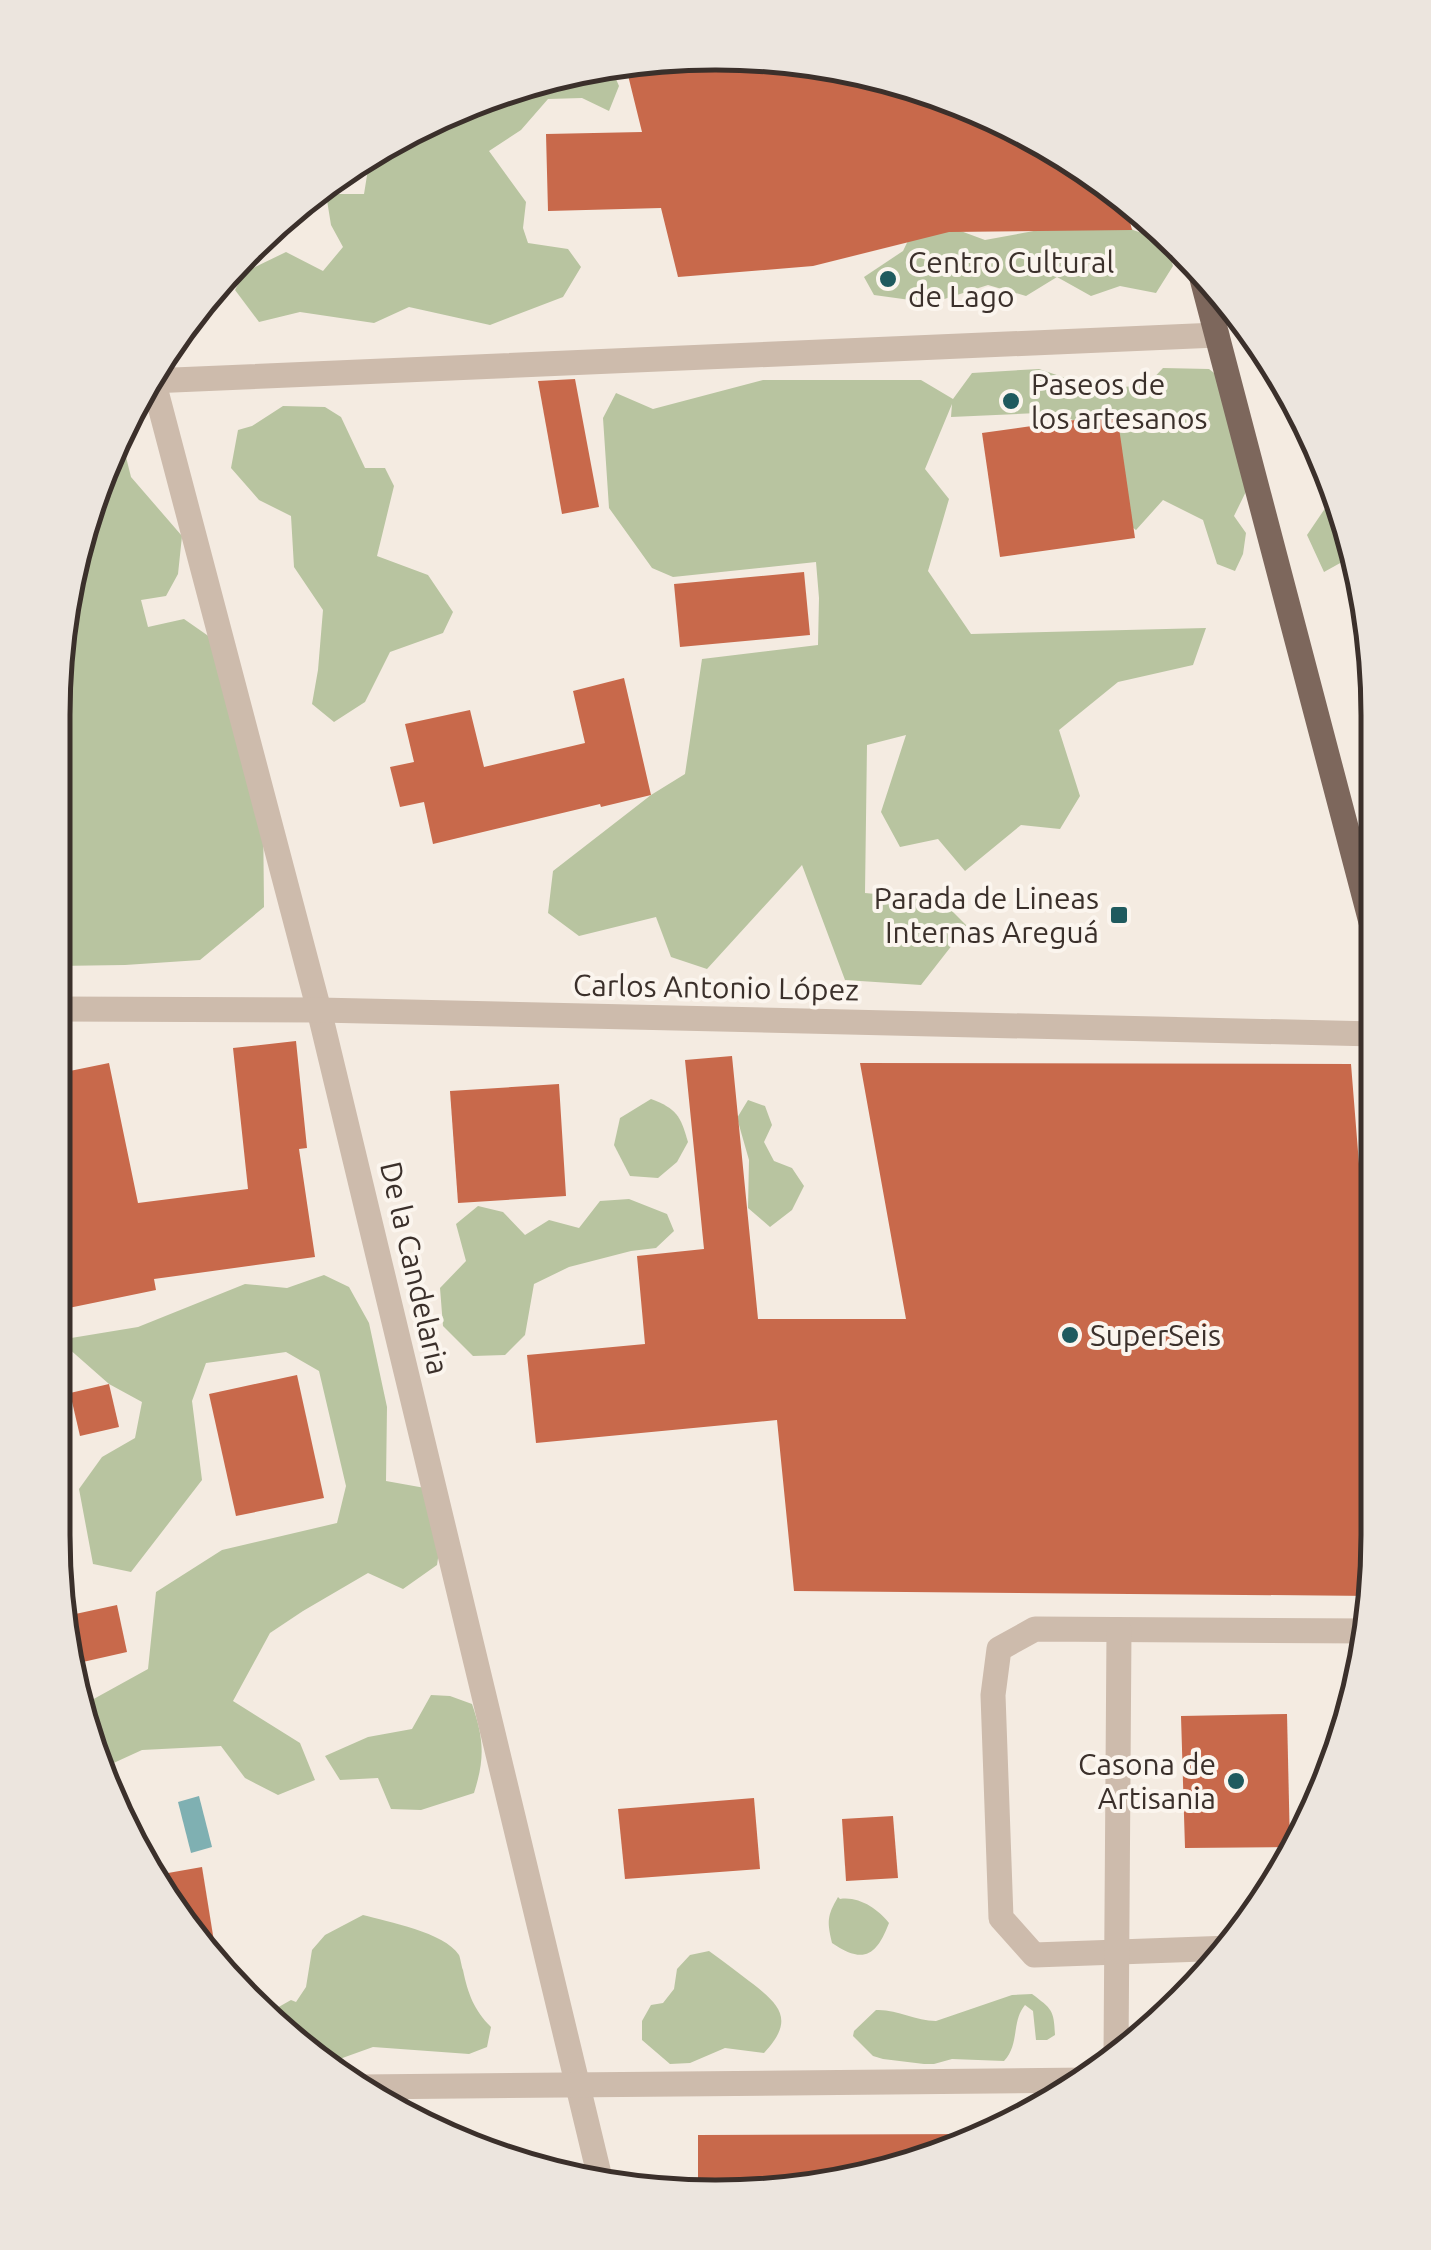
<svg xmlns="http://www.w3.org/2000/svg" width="1431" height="2250" font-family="Ubuntu,sans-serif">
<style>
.green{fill:#b8c4a0}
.water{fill:#7fb0b2}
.building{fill:#c8694b}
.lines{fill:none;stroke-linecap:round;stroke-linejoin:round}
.service{stroke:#cdbbac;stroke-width:25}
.minor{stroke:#cdbbac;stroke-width:25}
.primary{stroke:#7d675c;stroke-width:25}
.poi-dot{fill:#1f5a5e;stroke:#fbf5ee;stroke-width:4}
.labels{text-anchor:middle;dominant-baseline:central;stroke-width:8;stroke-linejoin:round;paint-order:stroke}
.poi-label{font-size:30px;fill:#3b302b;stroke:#fbf5ee;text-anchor:start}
.street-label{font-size:30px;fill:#3b302b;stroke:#fbf5ee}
.rim{fill:none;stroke:#3b302b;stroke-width:5}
</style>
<rect width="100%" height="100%" fill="#f4ebe1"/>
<g class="green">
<polygon points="609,63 619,86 609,111 582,98 548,99 521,130 489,151 526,202 523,228 528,243 568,249 581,267 563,297 490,325 409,307 374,323 300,312 259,322 235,290 245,272 286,252 323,271 343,247 331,225 326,194 364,194 371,151 385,141 499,89"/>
<polygon points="1111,204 1133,230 1166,241 1173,266 1156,293 1120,286 1091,296 1057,277 1026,296 988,285 932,303 874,295 864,277 903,251 920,216 985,240 1039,230"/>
<polygon points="1163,368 1209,369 1223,380 1259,465 1234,516 1246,533 1243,554 1235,571 1217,564 1203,520 1163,500 1136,530 1121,518 1090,430 1059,412 951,417 952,404 925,469 949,499 928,571 971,634 1206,628 1193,665 1118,682 1059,730 1080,796 1060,829 1021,825 965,871 938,839 900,847 881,812 906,735 867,745 865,893 941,900 967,926 921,985 845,980 802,865 707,969 671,957 656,917 579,936 548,913 553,871 651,795 685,774 702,659 818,645 819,598 816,562 673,577 652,568 609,508 603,418 616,393 653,409 763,380 921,380 953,399 972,373 1039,369 1101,390 1148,384"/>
<polygon points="283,406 325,407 341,417 365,468 385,468 394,486 377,556 428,575 453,612 443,633 390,652 365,702 334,722 312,704 318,670 323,610 294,567 291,516 259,500 231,468 238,430 252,426"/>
<polygon points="118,436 121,437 131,477 182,536 178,574 166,596 141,600 148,627 184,619 217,642 263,810 264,907 200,960 125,965 56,966 58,630 103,461"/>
<polygon points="1328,504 1342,506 1356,543 1377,672 1377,699 1364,678 1354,637 1356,576 1342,562 1324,572 1307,535"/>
<path d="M651 1099C677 1109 680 1115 688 1142L677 1162 658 1178 630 1176 614 1145 620 1118Z"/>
<polygon points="748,1100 765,1106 772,1125 764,1142 774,1161 792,1168 804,1186 792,1210 770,1227 748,1208 749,1160 737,1118"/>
<polygon points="629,1199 667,1214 674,1231 656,1248 631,1251 569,1267 534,1284 525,1335 505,1355 473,1356 443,1326 440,1288 466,1261 456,1224 478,1206 503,1212 525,1235 549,1220 579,1228 600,1201"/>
<path d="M324 1275 349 1287 369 1323 387 1407 386 1481 425 1488 443 1525 437 1565 403 1589 368 1573 303 1611 270 1633 233 1701 300 1743 315 1780 278 1795 245 1778 221 1746 142 1750 107 1766C82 1747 85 1735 81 1706L148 1669 156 1592 222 1550 337 1523 346 1486 319 1371 286 1352 206 1363 192 1401 202 1480 131 1572 93 1564 79 1489 102 1457 135 1438 142 1402 109 1384 59 1340 138 1327 245 1284 287 1288Z"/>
<path d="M431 1695 450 1696 472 1704C484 1739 485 1758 474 1793L421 1810 391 1809 378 1778 340 1780 325 1756 368 1737 412 1729Z"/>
<path d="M838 1897 840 1899C859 1896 878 1909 889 1923 876 1957 863 1964 832 1943 827 1921 827 1916 838 1897Z"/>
<path d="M363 1915C388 1922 444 1932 459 1955 460 1956 462 1969 463 1970 468 1994 474 2010 491 2027L487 2047 469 2054 373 2047 334 2061 317 2063 311 2060 268 2013 291 2000 296 2002 306 1987 312 1950 325 1935Z"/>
<path d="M709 1951C723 1961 736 1971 749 1981 781 2005 795 2020 764 2053L725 2048 690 2063 670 2064 642 2040V2021L651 2005 663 2003 674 1989 677 1969 690 1955Z"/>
<path d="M1032 1994C1052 2009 1054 2010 1055 2035L1047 2040H1036L1033 2011 1025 2005C1011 2022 1020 2044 1004 2061L952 2059 934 2064H924L883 2059 873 2056 853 2036 854 2031 876 2010C897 2009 915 2021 936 2021L1012 1995Z"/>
</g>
<polygon class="water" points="199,1796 212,1847 191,1853 178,1802"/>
<g class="building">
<polygon points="759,54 888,75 1009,121 1120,190 1123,194 1132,230 949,232 813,266 678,277 661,208 548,211 546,134 642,132 624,59"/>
<polygon points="575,379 599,507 562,514 538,381"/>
<polygon points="1117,414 1135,538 1000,557 982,433"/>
<polygon points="804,572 810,635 680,647 674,584"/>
<polygon points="624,678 651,795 601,807 600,804 433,844 424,802 400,807 390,767 414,762 405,724 470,710 484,767 585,743 573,691"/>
<polygon points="296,1041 307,1148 299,1149 315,1257 154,1279 156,1290 54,1311 55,1074 109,1063 138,1203 248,1189 233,1048"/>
<polygon points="732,1056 758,1319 906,1319 860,1063 1351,1064 1374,1351 1373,1596 794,1591 777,1420 536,1443 527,1355 645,1344 637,1256 704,1249 685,1060"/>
<polygon points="559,1084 566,1196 458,1203 450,1091"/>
<polygon points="297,1375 324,1498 236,1516 209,1394"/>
<polygon points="109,1384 119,1427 80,1436 70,1393"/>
<polygon points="117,1605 127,1652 74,1664 66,1616"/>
<polygon points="1287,1714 1290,1847 1185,1848 1181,1716"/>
<polygon points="754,1798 760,1869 625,1879 618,1809"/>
<polygon points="893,1816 898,1878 846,1881 842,1819"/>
<polygon points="202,1867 217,1960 165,1903 151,1876"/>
<polygon points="977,2134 888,2175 715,2198 698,2195 698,2135"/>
</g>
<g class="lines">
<g class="service">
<polyline points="1231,1948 1034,1955 1001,1918 993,1695 999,1649 1035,1629 1370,1631"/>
<polyline points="1116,2056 1119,1630"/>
</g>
<g class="minor">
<polyline points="152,376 319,1010 600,2178"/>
<polyline points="150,381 1217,335"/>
<polyline points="56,1009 319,1010 1375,1034"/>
<polyline points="361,2087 1090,2080"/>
</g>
<polyline class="primary" points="1200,271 1376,941"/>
</g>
<g class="poi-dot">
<circle cx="888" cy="279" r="10"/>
<circle cx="1011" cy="401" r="10"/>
<rect x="1109" y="905" width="20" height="20" rx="5"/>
<circle cx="1070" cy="1335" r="10"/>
<circle cx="1236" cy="1781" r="10"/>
</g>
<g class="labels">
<g class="poi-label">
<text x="908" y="262">Centro Cultural<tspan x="908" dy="34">de Lago</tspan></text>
<text x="1031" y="384">Paseos de<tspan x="1031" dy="34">los artesanos</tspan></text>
<text x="1099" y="898" text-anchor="end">Parada de Lineas<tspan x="1099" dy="34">Internas Areguá</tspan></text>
<text x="1090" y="1335">SuperSeis</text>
<text x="1216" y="1764" text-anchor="end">Casona de<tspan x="1216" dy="34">Artisania</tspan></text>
</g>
<g class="street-label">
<text transform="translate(716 987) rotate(1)">Carlos Antonio López</text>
<text transform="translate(415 1268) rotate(77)">De la Candelaria</text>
</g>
</g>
<path d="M0 0H1431V2250H0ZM715 70H716A645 645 0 0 1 1361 715V1535A645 645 0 0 1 716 2180H715A645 645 0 0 1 70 1535V715A645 645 0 0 1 715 70Z" fill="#ece5de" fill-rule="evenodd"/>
<path class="rim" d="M715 70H716A645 645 0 0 1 1361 715V1535A645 645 0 0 1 716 2180H715A645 645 0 0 1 70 1535V715A645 645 0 0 1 715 70Z"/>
</svg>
